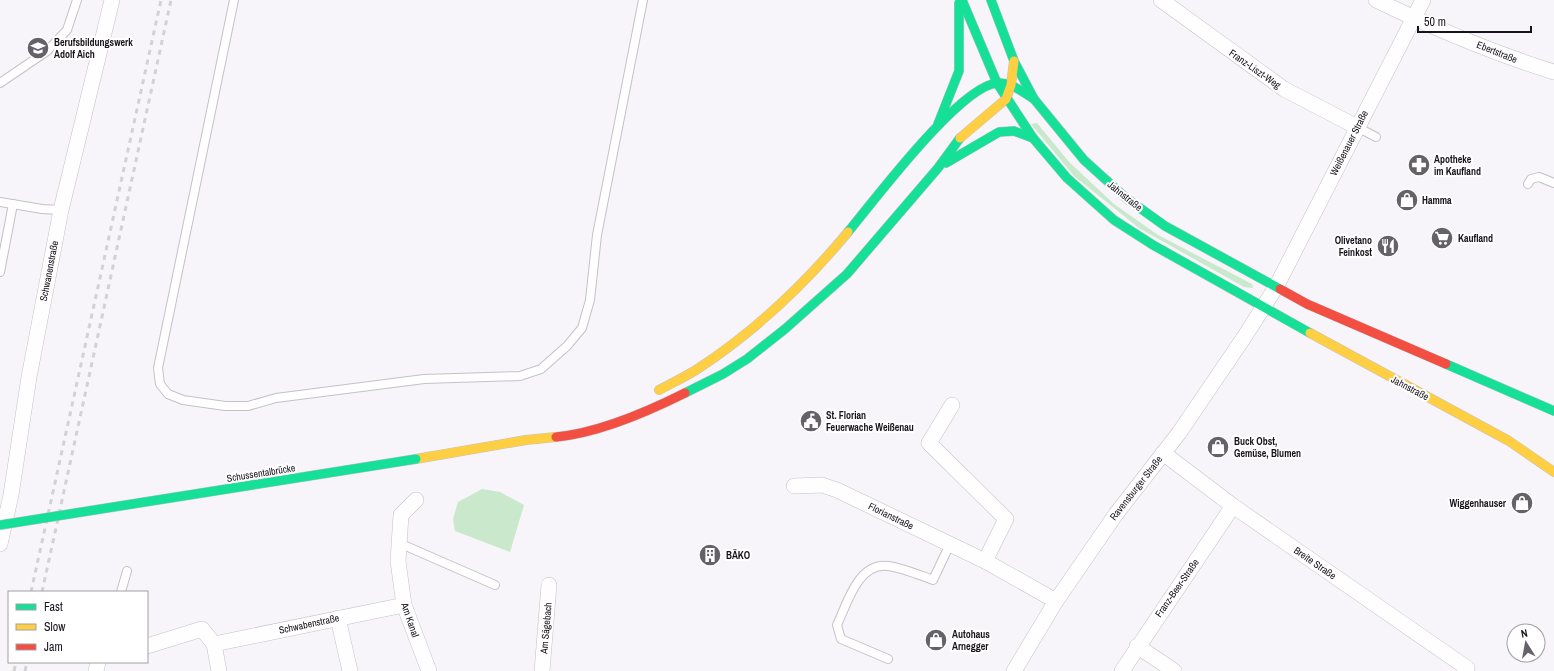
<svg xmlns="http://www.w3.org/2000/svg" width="1554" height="671" font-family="'Archivo Narrow',sans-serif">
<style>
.green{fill:#c9e8cc}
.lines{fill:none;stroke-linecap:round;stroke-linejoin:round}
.lane-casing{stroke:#c4c1c8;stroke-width:10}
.street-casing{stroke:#c4c1c8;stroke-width:16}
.fast-casing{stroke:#c4c1c8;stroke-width:10}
.slow-casing{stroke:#c4c1c8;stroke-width:10}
.jam-casing{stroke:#c4c1c8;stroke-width:10}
.lane{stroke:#fefefe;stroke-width:8}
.street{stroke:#fefefe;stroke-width:15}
.fast{stroke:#16e098;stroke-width:9}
.slow{stroke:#ffcf43;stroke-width:9}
.jam{stroke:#f24e42;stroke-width:9}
.rail{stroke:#d2d1d4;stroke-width:3;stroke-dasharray:5 5;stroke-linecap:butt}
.fast-bridge-casing{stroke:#c4c1c8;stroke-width:10;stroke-linecap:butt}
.fast-bridge{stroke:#16e098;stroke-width:9}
.labels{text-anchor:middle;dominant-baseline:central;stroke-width:4;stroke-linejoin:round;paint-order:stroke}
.poi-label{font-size:10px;font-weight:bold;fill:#17121b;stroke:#fff;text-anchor:start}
.street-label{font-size:10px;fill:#17121b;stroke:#fff}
</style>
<rect width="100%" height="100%" fill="#f7f5fa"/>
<g class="green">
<polygon points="1037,123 1070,163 1114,204 1158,235 1252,284 1253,288 1244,287 1139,228 1074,176 1031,124"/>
<polygon points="482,489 500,492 524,505 510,552 455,531 453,519 458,502"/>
</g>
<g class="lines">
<g class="lane-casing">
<g id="lane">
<polyline points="234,0 158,368 160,384 168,394 183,400 225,406 248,406 276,398 424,379 520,376 541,369 567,346 582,328 590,300 597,235 643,0"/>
<polyline points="0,83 47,51 67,30 77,0"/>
<polyline points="1357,127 1376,137"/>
<polyline points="1528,184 1531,179 1539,177 1554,183"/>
<polyline points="0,202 42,209 61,210"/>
<polyline points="0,272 13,204"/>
<polyline points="399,543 495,585"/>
<polyline points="121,592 127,571"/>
<path d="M888 659 841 639 837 625C847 604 858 562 888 566 903 568 919 575 933 580L950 544"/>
</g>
</g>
<g class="street-casing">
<g id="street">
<polyline points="1161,0 1284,89 1357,127"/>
<path d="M1376 0C1434 28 1493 53 1554 72"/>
<polyline points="952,405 929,443 1006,519 985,561"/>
<polyline points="1163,453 1233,506 1467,668 1465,671"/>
<polyline points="794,486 822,485 837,490 985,561 1056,601"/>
<polyline points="416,500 401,515 398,561 404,605 429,671"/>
<polyline points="0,544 11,495 29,377 61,210 112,0"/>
<polyline points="338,618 350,671"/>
<polyline points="147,646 202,629 214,644"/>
<polyline points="1137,646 1174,671"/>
<polyline points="96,671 98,662"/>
<polyline points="219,671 214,644 404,605"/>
<polyline points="542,671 549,585"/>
<polyline points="1014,671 1056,601 1116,514 1179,433 1245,336 1276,287 1423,0"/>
<polyline points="1122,671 1233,506"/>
</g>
</g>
<g class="fast-casing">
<g id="fast">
<polyline points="962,0 997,83 1033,138 1067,178 1114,220 1153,245 1310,333"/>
<polyline points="991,0 1014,61 1034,99 1084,160 1126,198 1165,226 1280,289"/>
<polyline points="938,124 959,71 959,3"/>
<polyline points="946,163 999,132 1014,131 1033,138"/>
<path d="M848 232C873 202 961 84 998 83 1012 83 1023 92 1034 99"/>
<polyline points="1446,364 1554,411"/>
<polyline points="685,393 723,374 747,359 785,329 847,274 938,168 960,138"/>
</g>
</g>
<g class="slow-casing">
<g id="slow">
<polyline points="960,138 1006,99 1011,85 1014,61"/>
<polyline points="1310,333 1509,441 1554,472"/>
<path d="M659 390C672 383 687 376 699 368 755 331 805 284 848 232"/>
<polyline points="416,459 526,440 556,437"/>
</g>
</g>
<g class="jam-casing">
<g id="jam">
<polyline points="1280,289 1307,304 1446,364"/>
<path d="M556 437C599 433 647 412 685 393"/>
</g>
</g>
<use href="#lane" class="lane"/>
<use href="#street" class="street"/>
<use href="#fast" class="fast"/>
<use href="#slow" class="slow"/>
<use href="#jam" class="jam"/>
<g class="rail">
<polyline points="31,592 161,0"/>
<polyline points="42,592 171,0"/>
<polyline points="14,671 16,662"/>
<polyline points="25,671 27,662"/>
</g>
<g class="fast-bridge-casing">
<polyline id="fast-bridge" points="0,525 416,459"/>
</g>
<use href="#fast-bridge" class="fast-bridge"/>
</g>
<defs>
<g id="school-disc" transform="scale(1.15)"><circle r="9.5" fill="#656169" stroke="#fff"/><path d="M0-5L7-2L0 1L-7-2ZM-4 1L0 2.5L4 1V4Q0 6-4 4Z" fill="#fff"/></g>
<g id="pharmacy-disc" transform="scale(1.15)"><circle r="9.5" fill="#656169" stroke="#fff"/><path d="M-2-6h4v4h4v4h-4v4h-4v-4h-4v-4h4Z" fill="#fff"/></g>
<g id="shop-disc" transform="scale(1.15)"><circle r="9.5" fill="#656169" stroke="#fff"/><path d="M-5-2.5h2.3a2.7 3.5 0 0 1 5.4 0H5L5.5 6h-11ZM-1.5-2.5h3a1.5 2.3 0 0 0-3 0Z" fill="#fff"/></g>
<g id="supermarket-disc" transform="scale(1.15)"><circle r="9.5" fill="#656169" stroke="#fff"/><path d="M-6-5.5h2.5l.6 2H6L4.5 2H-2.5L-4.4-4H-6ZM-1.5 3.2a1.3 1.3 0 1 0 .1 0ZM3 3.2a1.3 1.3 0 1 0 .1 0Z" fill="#fff"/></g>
<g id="restaurant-disc" transform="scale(1.15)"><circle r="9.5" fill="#656169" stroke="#fff"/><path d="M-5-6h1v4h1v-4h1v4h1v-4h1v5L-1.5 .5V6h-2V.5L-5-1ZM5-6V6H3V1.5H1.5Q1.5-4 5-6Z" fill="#fff"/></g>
<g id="civic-disc" transform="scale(1.15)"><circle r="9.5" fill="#656169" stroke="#fff"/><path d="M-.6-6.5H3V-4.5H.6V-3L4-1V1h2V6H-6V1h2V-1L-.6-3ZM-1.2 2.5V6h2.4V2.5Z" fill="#fff"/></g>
<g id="building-disc" transform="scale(1.15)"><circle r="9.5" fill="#656169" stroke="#fff"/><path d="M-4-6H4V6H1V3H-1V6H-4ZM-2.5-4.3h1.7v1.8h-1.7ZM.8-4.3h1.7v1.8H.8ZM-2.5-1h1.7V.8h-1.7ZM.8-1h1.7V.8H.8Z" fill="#fff"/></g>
</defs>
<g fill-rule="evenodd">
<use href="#school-disc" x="38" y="48"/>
<use href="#pharmacy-disc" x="1419" y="165"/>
<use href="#shop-disc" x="1407" y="200"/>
<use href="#supermarket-disc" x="1442" y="238"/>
<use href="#restaurant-disc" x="1388" y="246"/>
<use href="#civic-disc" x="811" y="421"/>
<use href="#shop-disc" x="1218" y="447"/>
<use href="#shop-disc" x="1522" y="503"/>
<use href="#building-disc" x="710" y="555"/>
<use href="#shop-disc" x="936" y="640"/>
</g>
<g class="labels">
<g class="poi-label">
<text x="54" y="42">Berufsbildungswerk<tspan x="54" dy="12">Adolf Aich</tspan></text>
<text x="1434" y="159">Apotheke<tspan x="1434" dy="12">im Kaufland</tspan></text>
<text x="1422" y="200">Hamma</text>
<text x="1458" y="238">Kaufland</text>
<text x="1372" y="240" text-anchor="end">Olivetano<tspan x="1372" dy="12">Feinkost</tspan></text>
<text x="826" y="415">St. Florian<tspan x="826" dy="12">Feuerwache Weißenau</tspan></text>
<text x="1234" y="441">Buck Obst,<tspan x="1234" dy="12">Gemüse, Blumen</tspan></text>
<text x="1506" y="503" text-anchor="end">Wiggenhauser</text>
<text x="726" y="555">BÄKO</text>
<text x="952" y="634">Autohaus<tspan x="952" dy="12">Arnegger</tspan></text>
</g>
<g class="street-label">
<text transform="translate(1497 52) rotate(22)">Ebertstraße</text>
<text transform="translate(1255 69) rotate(35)">Franz-Liszt-Weg</text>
<text transform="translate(1349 143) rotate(-63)">Weißenauer Straße</text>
<text transform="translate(1125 196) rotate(39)">Jahnstraße</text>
<text transform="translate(49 271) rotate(-79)">Schwanenstraße</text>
<text transform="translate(1410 388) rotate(28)">Jahnstraße</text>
<text transform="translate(261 473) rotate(-9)">Schussentalbrücke</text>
<text transform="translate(1136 488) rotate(-52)">Ravensburger Straße</text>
<text transform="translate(891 516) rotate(26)">Florianstraße</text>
<text transform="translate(1315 563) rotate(35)">Breite Straße</text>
<text transform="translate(1177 588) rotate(-55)">Franz-Beer-Straße</text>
<text transform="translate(410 620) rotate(71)">Am Kanal</text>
<text transform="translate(309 624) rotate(-12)">Schwabenstraße</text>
<text transform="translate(546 628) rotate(-85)">Am Sägebach</text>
</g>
</g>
<rect x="8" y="591" width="140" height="72" fill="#ffffff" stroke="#a2a0a4"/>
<rect x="16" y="604" width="20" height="6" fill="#16e098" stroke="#a2a0a4"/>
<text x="44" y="611" font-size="12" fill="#17121b">Fast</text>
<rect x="16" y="624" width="20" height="6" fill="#ffcf43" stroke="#a2a0a4"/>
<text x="44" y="631" font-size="12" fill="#17121b">Slow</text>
<rect x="16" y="644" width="20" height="6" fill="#f24e42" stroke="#a2a0a4"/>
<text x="44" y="651" font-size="12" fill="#17121b">Jam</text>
<g transform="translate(1526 643) rotate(349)"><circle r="19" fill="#ffffff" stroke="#a2a0a4"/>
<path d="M0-3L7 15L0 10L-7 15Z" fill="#656169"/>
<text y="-6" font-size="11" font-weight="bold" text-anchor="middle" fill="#17121b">N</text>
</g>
<path d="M1418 26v6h113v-6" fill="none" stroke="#17121b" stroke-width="2"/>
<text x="1424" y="26" font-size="12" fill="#17121b" stroke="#ffffff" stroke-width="3" paint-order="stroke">50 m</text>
</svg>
